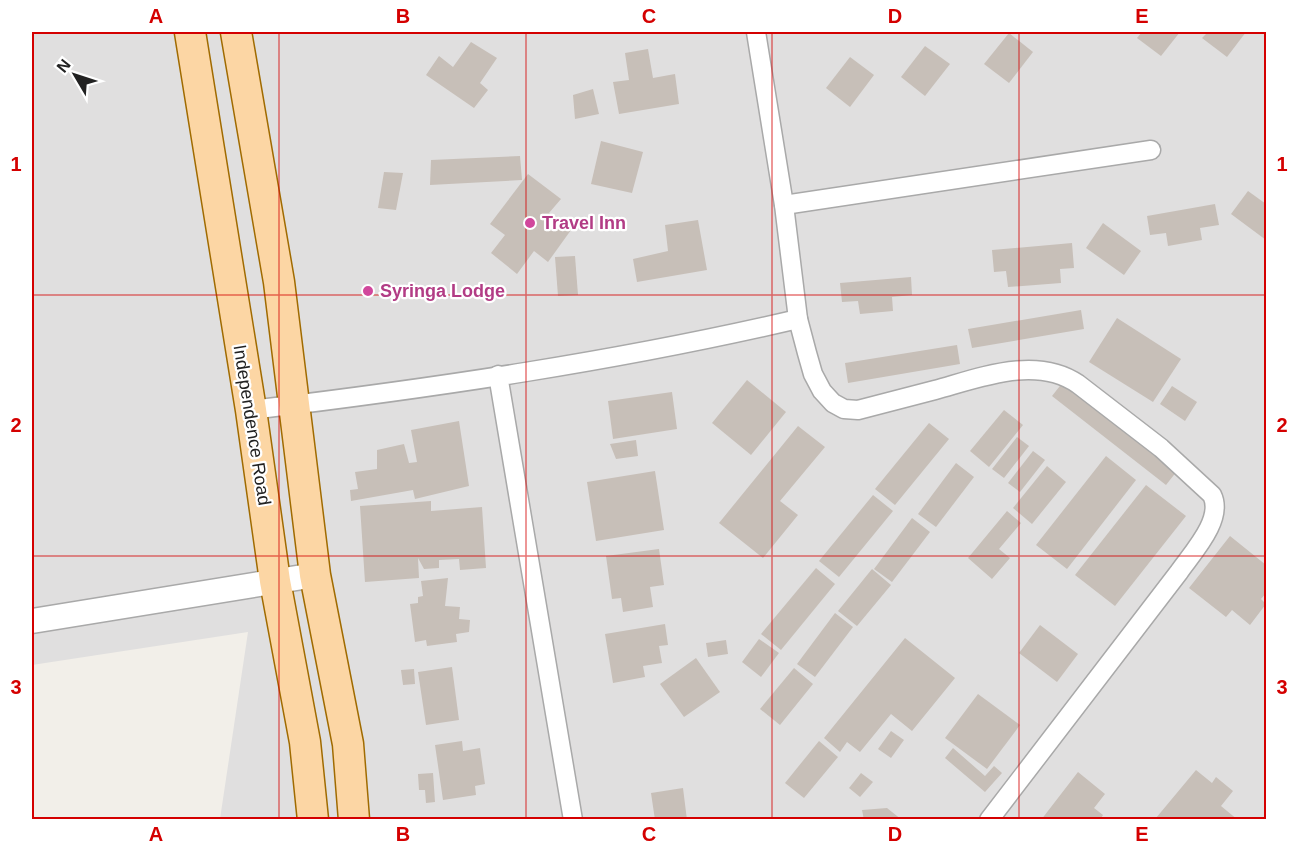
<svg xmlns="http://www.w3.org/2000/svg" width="1298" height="851" font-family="Arial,sans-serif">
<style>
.residential{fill:#e0dfdf}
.building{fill:#c7bfb8}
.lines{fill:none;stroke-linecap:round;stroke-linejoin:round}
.minor-casing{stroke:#a9a9a9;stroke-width:21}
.tertiary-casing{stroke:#a9a9a9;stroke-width:27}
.primary-casing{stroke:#a06b00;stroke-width:33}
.minor{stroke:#fff;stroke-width:18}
.tertiary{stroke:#fff;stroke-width:24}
.primary{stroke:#fcd6a4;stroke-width:30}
.grid{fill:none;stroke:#d40000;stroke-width:1.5;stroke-opacity:0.55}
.hotel-dot{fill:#d1479c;stroke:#fff;stroke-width:2}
.labels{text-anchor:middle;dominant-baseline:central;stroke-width:4.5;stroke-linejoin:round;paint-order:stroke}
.hotel-label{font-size:18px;font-weight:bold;fill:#b23c85;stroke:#fff;text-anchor:start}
.street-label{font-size:18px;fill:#222;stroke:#fff}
.neatline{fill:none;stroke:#d40000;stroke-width:2}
.grid-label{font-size:20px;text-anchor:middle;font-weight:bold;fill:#d40000}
</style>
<rect width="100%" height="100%" fill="#f2efe9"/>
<polygon class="residential" points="32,32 1266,32 1266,819 220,819 248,632 32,665"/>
<g class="building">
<polygon points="1142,32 1180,32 1161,56 1137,38"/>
<polygon points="1208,32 1246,32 1227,57 1202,38"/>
<polygon points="1009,33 1033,52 1009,83 984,64"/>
<polygon points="471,42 497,58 480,83 488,90 474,108 426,75 439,56 453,67"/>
<polygon points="925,46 950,64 925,96 901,77"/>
<polygon points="648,49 653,78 675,74 679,104 619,114 613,82 629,80 625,53"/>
<polygon points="850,57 874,75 850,107 826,88"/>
<polygon points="593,89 599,114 575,119 573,95"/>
<polygon points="601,141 643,152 632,193 591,184"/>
<polygon points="520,156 522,180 430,185 431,160"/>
<polygon points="384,172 403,173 396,210 378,208"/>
<polygon points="528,174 561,199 549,213 571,230 548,262 534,251 517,274 491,253 505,235 490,224"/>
<polygon points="1248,191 1266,204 1266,240 1231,214"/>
<polygon points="1215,204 1219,225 1200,228 1202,240 1168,246 1166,233 1150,235 1147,216"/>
<polygon points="698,220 707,270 637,282 633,259 668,251 665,225"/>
<polygon points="1103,223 1141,251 1124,275 1086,248"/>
<polygon points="1072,243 1074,268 1060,269 1061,283 1008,287 1006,271 994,272 992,250"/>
<polygon points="575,256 578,295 558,296 555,257"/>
<polygon points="911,277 912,295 892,297 893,311 860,314 858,301 842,302 840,283"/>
<polygon points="1081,310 1084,329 972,348 968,329"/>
<polygon points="1117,318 1181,359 1153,402 1089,362"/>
<polygon points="957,345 960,364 848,383 845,363"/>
<polygon points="747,380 786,412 751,455 712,423"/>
<polygon points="1063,382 1177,471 1166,485 1052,396"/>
<polygon points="1172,386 1197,402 1185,421 1160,404"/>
<polygon points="672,392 677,429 613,439 608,401"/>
<polygon points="1004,410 1023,425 989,467 970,451"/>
<polygon points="459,421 469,486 415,499 413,490 351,501 350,490 358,489 355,472 377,469 377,450 404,444 409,463 417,462 411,430"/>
<polygon points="929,423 949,439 895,505 875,489"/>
<polygon points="798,426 825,447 780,501 798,515 763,558 719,523"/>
<polygon points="1017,437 1029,446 1004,478 992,469"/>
<polygon points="636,440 638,456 616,459 610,444"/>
<polygon points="1033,451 1045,460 1020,492 1008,483"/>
<polygon points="1106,456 1136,480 1067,569 1036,545"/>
<polygon points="956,463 974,477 936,527 918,514"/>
<polygon points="1047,466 1066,482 1032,524 1013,508"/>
<polygon points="655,471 664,530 596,541 587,482"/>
<polygon points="1146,485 1186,516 1115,606 1075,575"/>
<polygon points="873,495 893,511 839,577 819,561"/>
<polygon points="431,501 431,511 482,507 486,568 460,570 459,559 439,560 439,568 424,569 418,558 419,578 365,582 360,506"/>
<polygon points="1007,511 1021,523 999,549 1010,558 992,579 968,558"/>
<polygon points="912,518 930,532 892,582 874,569"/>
<polygon points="1230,536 1266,565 1266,593 1261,599 1266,604 1250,625 1232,610 1226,617 1189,588"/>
<polygon points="659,549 664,585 650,587 653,607 623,612 621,598 612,599 606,556"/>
<polygon points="816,568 835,584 781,650 761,634"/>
<polygon points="872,569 891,585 857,626 838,611"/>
<polygon points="448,578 445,606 460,607 459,619 470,620 469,632 456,634 457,642 427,646 426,640 415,642 410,604 418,603 418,597 423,596 421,581"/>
<polygon points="835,613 853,627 815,677 797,664"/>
<polygon points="665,624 668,645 659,646 662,663 643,666 645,677 613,683 605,634"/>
<polygon points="1040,625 1078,654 1057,682 1019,653"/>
<polygon points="905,638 955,678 912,731 891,714 860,752 847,742 840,752 824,738"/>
<polygon points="759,639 779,653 761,677 742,662"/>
<polygon points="726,640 728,654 708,657 706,643"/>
<polygon points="696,658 720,692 684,717 660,684"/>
<polygon points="452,667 459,720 426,725 418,672"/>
<polygon points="794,668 813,684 780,725 760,709"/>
<polygon points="414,669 415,684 403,685 401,670"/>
<polygon points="978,694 1020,725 987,769 945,738"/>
<polygon points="891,731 904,740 891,758 878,749"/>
<polygon points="462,741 463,751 480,748 485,784 475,786 476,795 443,800 435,745"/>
<polygon points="819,741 838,757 804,798 785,783"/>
<polygon points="953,748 985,776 994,766 1002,773 985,792 945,758"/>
<polygon points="1196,770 1212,783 1216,777 1233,791 1221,806 1238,820 1158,820 1156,818"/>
<polygon points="1078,772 1105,794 1094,808 1103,815 1100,820 1041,820"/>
<polygon points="433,773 435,802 426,803 425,790 419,790 418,774"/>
<polygon points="861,773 873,782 860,797 849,788"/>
<polygon points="683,788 687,820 655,820 651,793"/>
<polygon points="887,808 902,820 864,820 862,810"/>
</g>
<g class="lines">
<g class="minor-casing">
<g id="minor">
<path d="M756 32 784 205 798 319 807 353 813 374 822 391 833 403 844 409 858 410C884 403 909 397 935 390 979 378 1036 355 1078 384L1161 448 1212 495C1224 519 1193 552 1179 572L989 820"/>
<polyline points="784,205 1151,150"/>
<polyline points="498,375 573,820"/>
<path d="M251 410C434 388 618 361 798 319"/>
</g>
</g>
<g class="tertiary-casing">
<polyline id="tertiary" points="32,621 315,575"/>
</g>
<g class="primary-casing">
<g id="primary">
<polyline points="190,32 251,410 275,581 305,742 313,820"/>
<polyline points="236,32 279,282 315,575 348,744 354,820"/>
</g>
</g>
<use href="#minor" class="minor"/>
<use href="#tertiary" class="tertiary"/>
<use href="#primary" class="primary"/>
</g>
<path class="grid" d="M279 32V820M526 32V820M772 32V820M1019 32V820M32 295H1266M32 556H1266"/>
<g class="hotel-dot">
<circle cx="530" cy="223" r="6"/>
<circle cx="368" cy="291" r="6"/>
</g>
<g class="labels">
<g class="hotel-label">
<text x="542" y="223">Travel Inn</text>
<text x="380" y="291">Syringa Lodge</text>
</g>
<g class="street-label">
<text transform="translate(252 425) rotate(81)">Independence Road</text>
</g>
</g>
<rect width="1298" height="851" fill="none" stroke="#ffffff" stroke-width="66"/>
<g transform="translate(75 75) rotate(309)" stroke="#ffffff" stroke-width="4.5" paint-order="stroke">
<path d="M0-4.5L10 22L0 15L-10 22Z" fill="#222222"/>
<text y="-9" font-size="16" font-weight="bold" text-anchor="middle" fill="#222222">N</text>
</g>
<rect x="33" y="33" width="1232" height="785" class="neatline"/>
<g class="grid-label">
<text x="156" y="23">A</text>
<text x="403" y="23">B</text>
<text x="649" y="23">C</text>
<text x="895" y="23">D</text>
<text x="1142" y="23">E</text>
<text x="16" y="171">1</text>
<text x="1282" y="171">1</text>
<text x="16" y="432">2</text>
<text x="1282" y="432">2</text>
<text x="16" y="694">3</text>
<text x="1282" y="694">3</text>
<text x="156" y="841">A</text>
<text x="403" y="841">B</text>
<text x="649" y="841">C</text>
<text x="895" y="841">D</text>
<text x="1142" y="841">E</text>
</g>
</svg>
